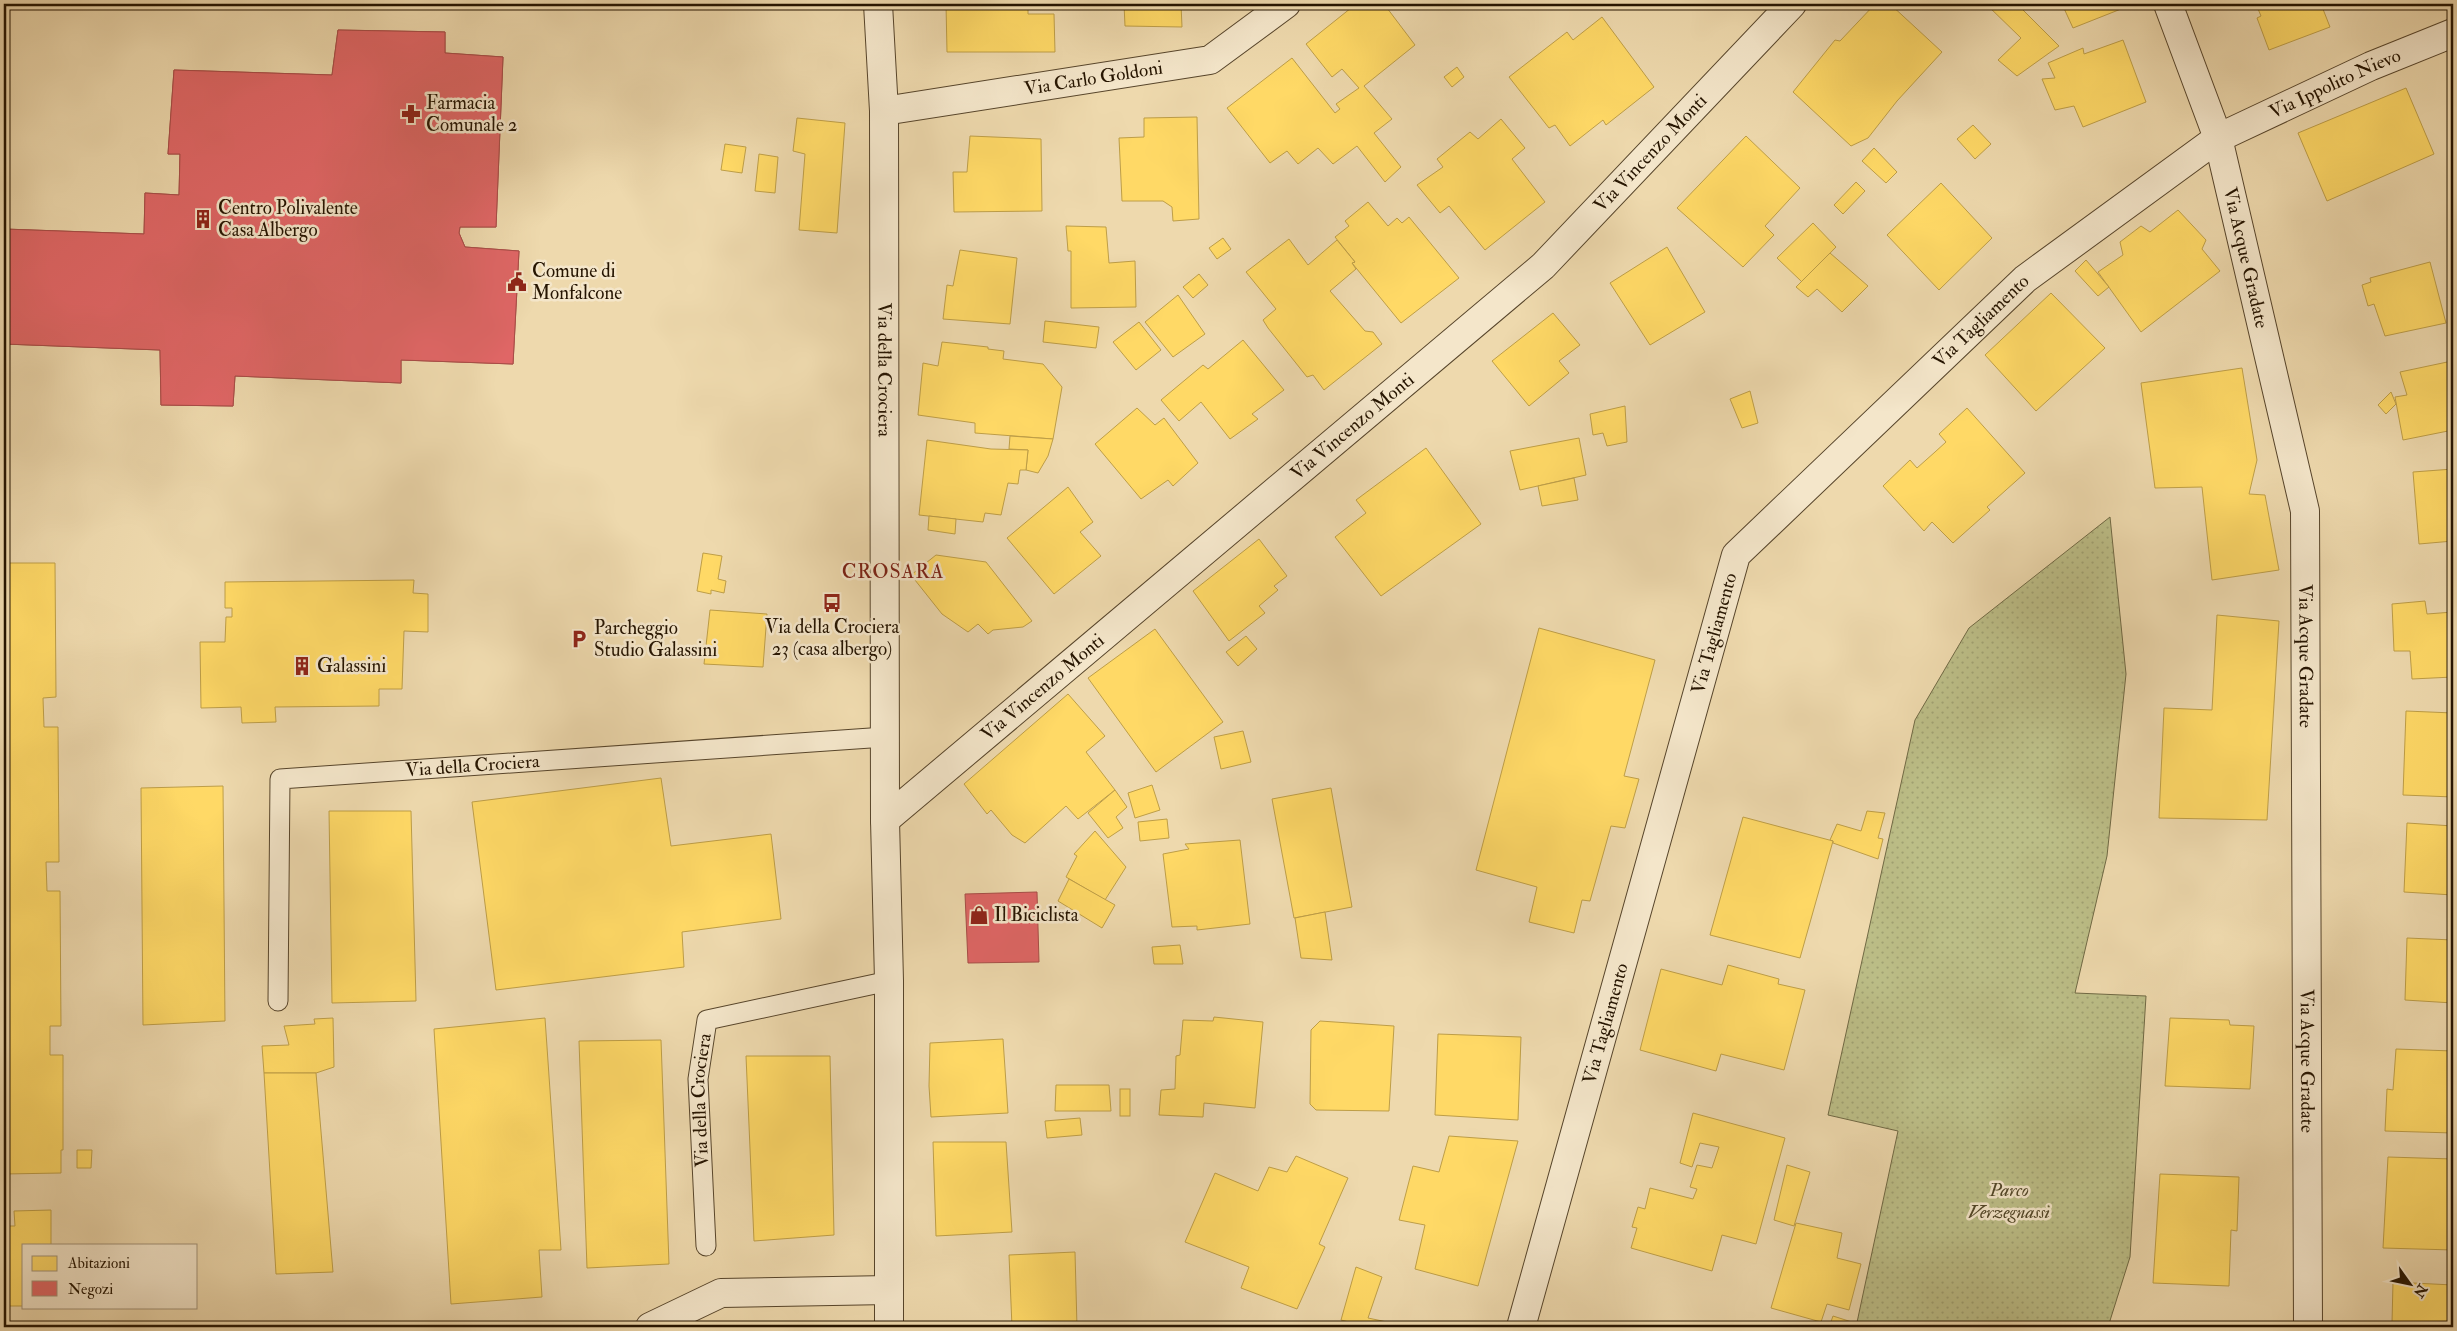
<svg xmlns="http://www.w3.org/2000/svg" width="2457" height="1331" font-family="'IM FELL Double Pica',serif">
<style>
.grass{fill:url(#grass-dots);stroke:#706944}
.homes{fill:#ffd966;stroke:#be9e47}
.shops{fill:#e06666;stroke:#a84d47;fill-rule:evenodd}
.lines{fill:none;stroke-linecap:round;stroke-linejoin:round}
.lane-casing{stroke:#57452b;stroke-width:21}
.street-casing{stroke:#57452b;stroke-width:30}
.lane{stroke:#f4e6ca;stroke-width:19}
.street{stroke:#f4e6ca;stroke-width:28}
.labels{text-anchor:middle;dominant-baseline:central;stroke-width:5;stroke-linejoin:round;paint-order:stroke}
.street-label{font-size:19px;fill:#251400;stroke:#f4e6ca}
.poi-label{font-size:19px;fill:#251400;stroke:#f4e6ca;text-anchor:start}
.park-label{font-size:19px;font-style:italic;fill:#524728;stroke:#f4e6ca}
.neighbourhood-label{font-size:20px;letter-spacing:1px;fill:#7a1f14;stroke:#f4e6ca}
</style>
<defs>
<pattern id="grass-dots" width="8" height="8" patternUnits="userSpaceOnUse" patternTransform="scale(1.25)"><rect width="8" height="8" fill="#bcbe87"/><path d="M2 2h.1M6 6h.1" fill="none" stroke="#a1a273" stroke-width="1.8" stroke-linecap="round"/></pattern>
</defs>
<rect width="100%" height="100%" fill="#eed9ad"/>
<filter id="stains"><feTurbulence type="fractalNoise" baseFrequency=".004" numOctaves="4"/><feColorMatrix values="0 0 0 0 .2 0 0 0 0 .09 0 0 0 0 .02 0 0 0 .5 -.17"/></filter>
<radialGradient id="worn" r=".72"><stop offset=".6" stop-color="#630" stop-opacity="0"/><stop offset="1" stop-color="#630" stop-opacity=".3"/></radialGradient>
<polygon class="grass" points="2110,517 2126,674 2107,856 2075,993 2146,996 2130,1257 2108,1327 1856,1327 1898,1131 1828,1115 1915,720 1969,628"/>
<g class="homes">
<polygon points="946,4 1028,4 1028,14 1054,14 1055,52 947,52"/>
<polygon points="1124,4 1181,4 1182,27 1125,26"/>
<polygon points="1356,4 1384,4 1415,45 1364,86 1392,119 1374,133 1401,167 1385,182 1357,146 1333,164 1318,148 1298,164 1287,151 1270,163 1227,108 1292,58 1335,113 1340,109 1336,104 1359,88 1342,69 1332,77 1306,44"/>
<polygon points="1875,4 1890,4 1942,52 1897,101 1868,138 1851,146 1793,92 1835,40 1840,41"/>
<polygon points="1986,4 2017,4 2059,46 2017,76 1998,60 2021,38"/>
<polygon points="2062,4 2119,4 2121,9 2073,28"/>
<polygon points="2256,4 2321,4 2330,27 2269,50 2257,18 2261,16"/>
<polygon points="1602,17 1654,87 1606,125 1603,120 1570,146 1555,125 1549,128 1509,77 1567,32 1573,40"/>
<polygon points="2123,40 2146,102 2083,127 2074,106 2055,110 2042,79 2055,78 2048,63 2083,48 2084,54"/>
<polygon points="1457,67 1464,77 1452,87 1444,77"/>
<polygon points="2406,88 2434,154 2327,201 2298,133"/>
<polygon points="1197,117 1199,219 1173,221 1172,207 1163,201 1122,201 1119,138 1144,137 1144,118"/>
<polygon points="797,118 845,123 837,233 799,230 805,154 793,151"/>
<polygon points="1501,119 1525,148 1512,159 1545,202 1485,250 1449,206 1440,213 1417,185 1443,167 1437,159 1470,132 1478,139"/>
<polygon points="1973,125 1991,144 1975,159 1957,139"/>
<polygon points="970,136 1041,139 1042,211 954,212 953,172 967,172"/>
<polygon points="1746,136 1800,188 1765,226 1774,235 1743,267 1677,208"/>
<polygon points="725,144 746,147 742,173 721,170"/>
<polygon points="1874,148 1897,172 1886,183 1862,161"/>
<polygon points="759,154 778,157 775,193 755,191"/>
<polygon points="1856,182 1865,191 1843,214 1834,205"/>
<polygon points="1941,183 1992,238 1939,290 1887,235"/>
<polygon points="1368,202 1388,226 1397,218 1402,223 1409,217 1459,278 1401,323 1352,263 1355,262 1335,237 1349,226 1345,221"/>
<polygon points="2178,210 2206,240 2202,249 2220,271 2141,332 2098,272 2123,255 2120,242 2141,226 2150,232"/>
<polygon points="1813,223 1836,247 1802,282 1777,258"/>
<polygon points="1066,226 1106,227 1109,263 1135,261 1136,307 1071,308 1071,251 1068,251"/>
<polygon points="1223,238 1231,249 1217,259 1209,248"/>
<polygon points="1289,239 1308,265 1337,240 1355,262 1352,263 1356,269 1330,291 1365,331 1373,332 1382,344 1324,390 1313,375 1307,377 1268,328 1263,320 1276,309 1246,272"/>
<polygon points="1667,247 1705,312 1650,345 1610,283"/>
<polygon points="960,250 1017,258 1010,324 943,319 947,285 953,286"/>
<polygon points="1830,253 1868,286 1842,312 1817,289 1808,297 1796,287"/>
<polygon points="2086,260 2109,287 2098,296 2075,271"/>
<polygon points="2430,262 2446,323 2385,336 2374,304 2368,306 2362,285 2371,282 2370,278"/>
<polygon points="1199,274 1208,285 1193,298 1183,287"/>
<polygon points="2051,293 2105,348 2036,411 1985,355"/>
<polygon points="1178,295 1205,334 1173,357 1145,322"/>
<polygon points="1553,313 1580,345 1559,361 1569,373 1529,406 1492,361"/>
<polygon points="1045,321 1099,327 1096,348 1043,342"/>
<polygon points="1139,322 1161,350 1136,370 1113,342"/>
<polygon points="1243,340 1284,390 1252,414 1258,419 1230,439 1201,402 1179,421 1161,400 1203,365 1208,369"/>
<polygon points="942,342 988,347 988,349 1004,351 1003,359 1043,364 1062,387 1053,439 975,433 975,423 918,415 923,363 938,366"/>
<polygon points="2452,361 2453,430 2403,440 2395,397 2407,395 2400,372"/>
<polygon points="2242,368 2257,460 2249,494 2265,495 2279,570 2212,580 2202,487 2155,488 2141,383"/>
<polygon points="1750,391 1758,423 1742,428 1730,399"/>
<polygon points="2391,392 2396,404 2386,414 2378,405"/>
<polygon points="1625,406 1627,442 1607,446 1603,433 1593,435 1590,414"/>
<polygon points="1137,408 1155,425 1164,418 1198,463 1173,486 1168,480 1141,499 1095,444"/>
<polygon points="1967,408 2025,473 1987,507 1990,510 1953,543 1932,522 1924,531 1883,486 1910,460 1917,468 1935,452 1946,442 1939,434"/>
<polygon points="1010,436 1053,439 1048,456 1038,473 1026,470 1028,450 1009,449"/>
<polygon points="1579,438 1586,475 1520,490 1510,451"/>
<polygon points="927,440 991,449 1028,450 1026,470 1020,470 1018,484 1008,483 1001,515 985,513 983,522 919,515"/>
<polygon points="1426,448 1481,524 1381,596 1335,537 1366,513 1356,500"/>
<polygon points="2453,469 2453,541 2419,544 2413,472"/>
<polygon points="1574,478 1578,500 1542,506 1538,486"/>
<polygon points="1068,487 1093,522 1080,532 1101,556 1054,594 1007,538"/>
<polygon points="929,516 956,519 955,534 928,530"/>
<polygon points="1259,539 1287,576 1274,586 1278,590 1259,606 1265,613 1229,641 1193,591"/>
<polygon points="703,553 722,556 718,579 726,581 724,593 711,590 711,594 697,591"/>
<polygon points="936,555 986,562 1032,621 1023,627 993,630 988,634 978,624 968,632 942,614 911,575"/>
<polygon points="4,563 55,563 56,697 43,698 44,727 58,727 59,862 46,862 47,891 60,891 61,1026 50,1026 50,1055 63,1055 63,1150 61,1150 61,1173 4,1174"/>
<polygon points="414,580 413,593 428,594 428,632 404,631 402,689 379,689 379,706 275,707 276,722 242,723 241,707 201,708 200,642 225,642 226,617 232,617 232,608 225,608 225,582"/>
<polygon points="2425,601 2427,614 2453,612 2453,677 2412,679 2410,651 2394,651 2392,604"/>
<polygon points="710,610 767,614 763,667 704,664"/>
<polygon points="2217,615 2279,621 2267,820 2159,818 2164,708 2212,710"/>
<polygon points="1539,628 1655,660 1624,776 1639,779 1625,828 1611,826 1590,901 1582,900 1574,933 1529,922 1537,887 1476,870"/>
<polygon points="1155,629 1223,722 1156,772 1088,678"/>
<polygon points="1246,636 1257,649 1238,666 1226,652"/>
<polygon points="1068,694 1105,736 1086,752 1115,790 1078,819 1066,806 1025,843 1012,835 991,810 987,814 964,784"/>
<polygon points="2406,711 2453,713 2453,797 2403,795"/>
<polygon points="1243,731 1251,762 1221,769 1214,737"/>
<polygon points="661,778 671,846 771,834 781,919 682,932 684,967 496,990 472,802"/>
<polygon points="1152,785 1160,810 1135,818 1128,793"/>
<polygon points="223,786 225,1021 143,1025 141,788"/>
<polygon points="1331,788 1352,907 1294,918 1272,799"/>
<polygon points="1115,790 1127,807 1116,817 1123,828 1108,838 1088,813"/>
<polygon points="329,811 411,811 416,1001 332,1003"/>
<polygon points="1867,811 1885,813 1878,838 1883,839 1878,859 1833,843 1833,841 1830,840 1837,824 1861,831"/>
<polygon points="1743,817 1833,841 1800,958 1710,935"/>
<polygon points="1167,819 1169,838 1140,841 1138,822"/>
<polygon points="2407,823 2453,826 2453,895 2404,892"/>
<polygon points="1095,831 1126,867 1105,900 1066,877 1077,856 1074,854"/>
<polygon points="1240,840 1250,924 1197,930 1197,926 1172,927 1163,854 1189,849 1185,844"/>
<polygon points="1069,879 1115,905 1102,928 1058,901"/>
<polygon points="1325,912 1332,960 1301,958 1295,918"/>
<polygon points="2407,938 2453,940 2453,1003 2405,1000"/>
<polygon points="1180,945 1183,964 1154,964 1152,947"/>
<polygon points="1728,965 1779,979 1778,984 1805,990 1784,1070 1721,1054 1716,1071 1640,1050 1661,969 1722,985"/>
<polygon points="1214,1017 1263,1022 1255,1108 1204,1103 1203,1117 1159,1115 1161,1090 1175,1089 1176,1056 1180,1055 1183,1020 1213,1021"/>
<polygon points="333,1018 334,1067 316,1073 264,1073 262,1046 289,1045 284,1026 315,1024 314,1019"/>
<polygon points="545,1018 561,1250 539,1250 542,1297 451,1304 434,1029"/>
<polygon points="2170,1018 2229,1020 2230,1025 2254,1026 2250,1089 2165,1086"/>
<polygon points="1320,1021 1394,1026 1389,1111 1316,1110 1310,1104 1311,1030"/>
<polygon points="1438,1034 1521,1037 1518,1120 1435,1115"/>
<polygon points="1003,1039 1008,1113 931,1117 929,1086 930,1043"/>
<polygon points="661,1040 669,1264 587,1268 579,1041"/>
<polygon points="2396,1049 2453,1051 2453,1133 2385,1131 2387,1089 2393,1090"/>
<polygon points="746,1056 830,1056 834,1235 754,1241"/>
<polygon points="264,1073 316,1073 333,1272 276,1274"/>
<polygon points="1056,1085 1109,1085 1111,1111 1055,1111"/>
<rect x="1120" y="1089" width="10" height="27"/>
<polygon points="1693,1113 1785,1138 1756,1244 1722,1235 1712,1271 1631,1248 1637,1228 1632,1227 1638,1207 1645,1209 1650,1188 1693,1199 1697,1189 1690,1187 1697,1165 1712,1168 1719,1147 1700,1143 1692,1167 1680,1163"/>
<polygon points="1080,1118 1082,1135 1047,1138 1045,1121"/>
<polygon points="1449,1136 1518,1141 1478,1286 1415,1269 1425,1225 1399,1220 1413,1166 1439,1172"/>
<polygon points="933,1142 1006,1142 1012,1232 936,1236"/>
<polygon points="77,1150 92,1150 91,1168 77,1168"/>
<polygon points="1296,1156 1348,1178 1319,1244 1325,1247 1297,1309 1241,1288 1249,1267 1185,1242 1215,1173 1258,1191 1269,1167 1287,1172"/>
<polygon points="2388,1157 2453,1159 2453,1250 2383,1248"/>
<polygon points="1787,1165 1810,1172 1794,1226 1774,1220"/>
<polygon points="2160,1174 2239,1177 2237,1231 2231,1230 2229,1286 2153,1283"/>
<polygon points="51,1210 51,1245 24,1245 24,1306 4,1306 4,1226 15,1226 14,1211"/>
<polygon points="1796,1223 1842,1233 1837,1258 1861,1264 1849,1310 1827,1304 1821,1322 1771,1308"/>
<polygon points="1075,1252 1077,1327 1012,1327 1009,1255"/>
<polygon points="1356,1267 1382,1277 1368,1318 1387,1322 1387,1327 1369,1327 1341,1320"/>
<polygon points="2393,1282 2453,1285 2453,1327 2383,1327 2384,1322 2392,1323"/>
<polygon points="1833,1316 1855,1323 1854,1327 1829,1327"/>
<polygon points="2219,1324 2261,1325 2261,1327 2219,1327"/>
</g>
<g class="shops">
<path d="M338 30 445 32V53L503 57 496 227H460L459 233 465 247 519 251 513 364 401 360V383L235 376 233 406 161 405 160 350 4 344V229L144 234 145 193 179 195 180 154H168L174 70 332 75ZM265 170 407 176 405 244 284 240 285 232 262 230Z"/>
<polygon points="338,30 445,32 445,53 503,57 496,227 460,227 459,233 465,247 519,251 513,364 401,360 401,383 235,376 233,406 161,405 160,350 4,344 4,229 144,234 145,193 179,195 180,154 168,154 174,70 332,75"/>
<polygon points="1037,892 1039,962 968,963 965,894"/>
</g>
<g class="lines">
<g class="lane-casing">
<g id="lane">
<path id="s1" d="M278 1001 280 779 885 737"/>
<path id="s2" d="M706 1246 698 1079 707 1020 889 981"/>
</g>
</g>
<g class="street-casing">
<g id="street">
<path id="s3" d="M878 4 884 111 885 820 889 981V1327"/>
<path id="s4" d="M2168 4 2218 138 2305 511 2308 1327"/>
<path id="s5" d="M884 111 1210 60 1286 4"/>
<path id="s6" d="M885 820 1543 266 1792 4"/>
<polyline points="650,1327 721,1293 889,1290"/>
<path id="s7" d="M1521 1327 1736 555 2025 279 2218 138 2371 66 2453 33"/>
</g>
</g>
<use href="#lane" class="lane"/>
<use href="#street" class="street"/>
</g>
<defs>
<g id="pharmacy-bare" transform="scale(1.5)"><path d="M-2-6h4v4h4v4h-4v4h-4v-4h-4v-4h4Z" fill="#8f2418" stroke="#f4e6ca" stroke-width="2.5" paint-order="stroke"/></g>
<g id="building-bare" transform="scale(1.5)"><path d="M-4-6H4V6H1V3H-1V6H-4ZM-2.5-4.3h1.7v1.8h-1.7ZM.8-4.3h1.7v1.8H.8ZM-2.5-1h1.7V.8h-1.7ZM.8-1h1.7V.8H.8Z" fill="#8f2418" stroke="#f4e6ca" stroke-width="2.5" paint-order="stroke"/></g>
<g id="civic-bare" transform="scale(1.5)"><path d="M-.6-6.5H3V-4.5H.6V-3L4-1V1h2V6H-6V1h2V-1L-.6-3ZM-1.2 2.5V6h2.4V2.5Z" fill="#8f2418" stroke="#f4e6ca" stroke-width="2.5" paint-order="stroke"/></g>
<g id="bus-bare" transform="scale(1.5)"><path d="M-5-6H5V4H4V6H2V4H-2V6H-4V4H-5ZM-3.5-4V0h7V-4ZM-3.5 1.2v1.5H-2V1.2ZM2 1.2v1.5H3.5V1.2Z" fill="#8f2418" stroke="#f4e6ca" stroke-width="2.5" paint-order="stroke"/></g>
<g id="parking-bare" transform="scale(1.5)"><path d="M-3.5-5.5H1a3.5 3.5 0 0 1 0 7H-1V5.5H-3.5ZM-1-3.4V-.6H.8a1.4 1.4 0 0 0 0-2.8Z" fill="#8f2418" stroke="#f4e6ca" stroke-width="2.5" paint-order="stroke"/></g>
<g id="shop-bare" transform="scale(1.5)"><path d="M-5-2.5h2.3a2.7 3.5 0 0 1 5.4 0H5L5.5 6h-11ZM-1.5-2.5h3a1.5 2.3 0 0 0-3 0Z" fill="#8f2418" stroke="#f4e6ca" stroke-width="2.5" paint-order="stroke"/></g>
</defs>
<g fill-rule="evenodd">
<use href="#pharmacy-bare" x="411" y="114"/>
<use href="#building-bare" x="203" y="219"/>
<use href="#civic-bare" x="517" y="282"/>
<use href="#bus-bare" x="832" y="603"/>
<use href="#parking-bare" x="579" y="639"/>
<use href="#building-bare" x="302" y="666"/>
<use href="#shop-bare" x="979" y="915"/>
</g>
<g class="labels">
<g class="street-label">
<text stroke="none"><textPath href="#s5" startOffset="212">Via Carlo Goldoni</textPath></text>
<text stroke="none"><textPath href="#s7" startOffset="1569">Via Ippolito Nievo</textPath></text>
<text stroke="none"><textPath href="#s6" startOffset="1016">Via Vincenzo Monti</textPath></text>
<text stroke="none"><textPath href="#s4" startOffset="266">Via Acque Gradate</textPath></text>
<text stroke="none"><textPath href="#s7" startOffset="1140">Via Tagliamento</textPath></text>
<text stroke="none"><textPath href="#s3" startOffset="366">Via della Crociera</textPath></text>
<text stroke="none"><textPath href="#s6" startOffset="611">Via Vincenzo Monti</textPath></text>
<text stroke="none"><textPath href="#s7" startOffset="720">Via Tagliamento</textPath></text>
<text stroke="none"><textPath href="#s4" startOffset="671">Via Acque Gradate</textPath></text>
<text stroke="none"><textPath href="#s6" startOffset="206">Via Vincenzo Monti</textPath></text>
<text stroke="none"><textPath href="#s1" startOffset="415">Via della Crociera</textPath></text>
<text stroke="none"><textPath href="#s7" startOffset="315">Via Tagliamento</textPath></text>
<text stroke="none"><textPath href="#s4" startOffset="1076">Via Acque Gradate</textPath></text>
<text stroke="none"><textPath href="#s2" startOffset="146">Via della Crociera</textPath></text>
</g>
<g class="poi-label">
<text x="426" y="103">Farmacia<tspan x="426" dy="22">Comunale 2</tspan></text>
<text x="218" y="208">Centro Polivalente<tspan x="218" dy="22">Casa Albergo</tspan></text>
<text x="532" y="271">Comune di<tspan x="532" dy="22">Monfalcone</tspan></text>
<text x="832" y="627" text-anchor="middle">Via della Crociera<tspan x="832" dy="22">23 (casa albergo)</tspan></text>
<text x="594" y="628">Parcheggio<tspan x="594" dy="22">Studio Galassini</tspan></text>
<text x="317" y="666">Galassini</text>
<text x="994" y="915">Il Biciclista</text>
</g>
<g class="park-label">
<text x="2009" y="1190">Parco<tspan x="2009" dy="22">Verzegnassi</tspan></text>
</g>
<g class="neighbourhood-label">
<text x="893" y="571">CROSARA</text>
</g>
</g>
<rect width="2457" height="1331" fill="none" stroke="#eed9ad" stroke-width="20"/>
<rect x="5" y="5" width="2447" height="1321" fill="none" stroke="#251400" stroke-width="2.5"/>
<rect x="10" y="10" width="2437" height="1311" fill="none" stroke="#251400"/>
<rect x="22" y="1244" width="175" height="65" fill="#f4e6ca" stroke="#a19279"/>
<rect x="32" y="1256" width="25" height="15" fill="#ffd966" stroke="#a19279"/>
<text x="68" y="1268" font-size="15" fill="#251400">Abitazioni</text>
<rect x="32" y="1281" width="25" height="15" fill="#e06666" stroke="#a19279"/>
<text x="68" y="1294" font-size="15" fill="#251400">Negozi</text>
<g transform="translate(2410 1284) rotate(123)" stroke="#f4e6ca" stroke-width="4" paint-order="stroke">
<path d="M0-4L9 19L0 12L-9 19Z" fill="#251400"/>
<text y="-8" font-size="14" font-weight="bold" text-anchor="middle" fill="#251400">N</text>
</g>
<rect width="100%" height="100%" filter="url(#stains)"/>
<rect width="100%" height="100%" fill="url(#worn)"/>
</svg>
